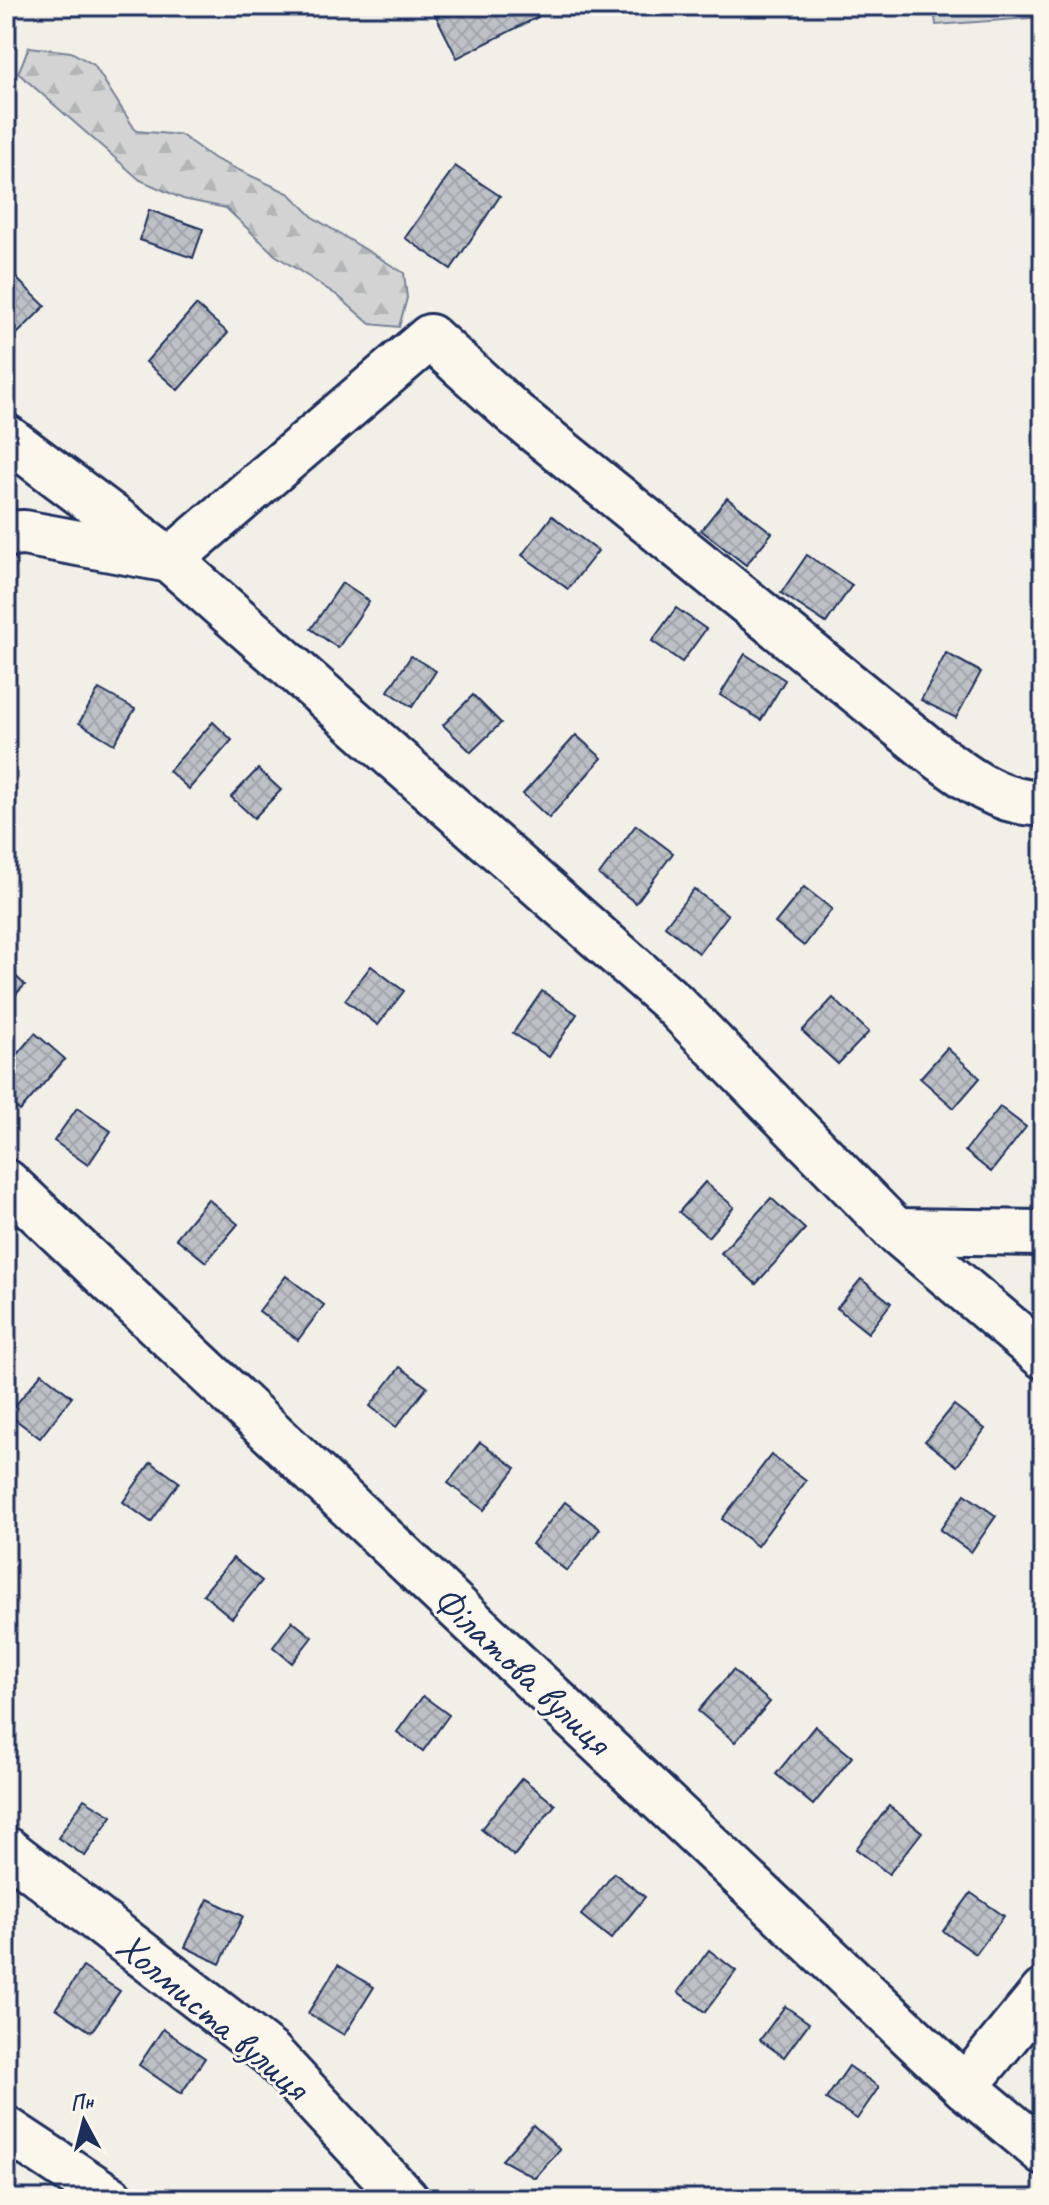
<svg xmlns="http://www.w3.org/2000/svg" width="1049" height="2205" font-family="Caveat,sans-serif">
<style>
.forest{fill:url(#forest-firs);stroke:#768198;stroke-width:2}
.pitch{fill:#d2d3d2;stroke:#768198;stroke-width:2}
.building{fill:url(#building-cross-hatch);stroke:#1b2f5e;stroke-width:2}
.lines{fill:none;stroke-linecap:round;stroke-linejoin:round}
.street-casing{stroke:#1b2f5e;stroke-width:50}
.street{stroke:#fbf7ec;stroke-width:44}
.labels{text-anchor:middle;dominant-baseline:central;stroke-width:6;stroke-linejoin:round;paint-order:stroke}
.street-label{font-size:40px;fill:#1b2f5e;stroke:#fbf7ec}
</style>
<defs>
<pattern id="forest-firs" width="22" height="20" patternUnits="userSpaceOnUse" patternTransform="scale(2)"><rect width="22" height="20" fill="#d2d3d2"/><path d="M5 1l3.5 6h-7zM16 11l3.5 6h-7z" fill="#b4b5b7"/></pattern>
<pattern id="building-cross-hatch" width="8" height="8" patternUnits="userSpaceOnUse" patternTransform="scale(2)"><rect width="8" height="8" fill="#bdc0c4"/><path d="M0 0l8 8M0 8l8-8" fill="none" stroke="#a2a5ab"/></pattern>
</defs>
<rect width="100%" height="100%" fill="#f2efe6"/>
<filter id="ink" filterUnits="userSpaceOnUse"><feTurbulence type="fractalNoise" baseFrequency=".0125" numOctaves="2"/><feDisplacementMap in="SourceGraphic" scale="16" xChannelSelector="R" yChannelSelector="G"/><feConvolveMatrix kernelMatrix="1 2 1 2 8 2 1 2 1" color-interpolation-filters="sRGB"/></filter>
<g filter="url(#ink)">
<polygon class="forest" points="29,47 71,52 94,65 136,131 181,135 213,158 290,194 314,218 404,273 407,298 399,327 370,324 338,296 275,255 226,208 183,199 140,180 18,73"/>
<polygon class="pitch" points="934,6 1043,6 1043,17 936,25"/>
<g class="building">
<polygon points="431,6 532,6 538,17 457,58"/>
<polygon points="455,166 500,196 451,269 405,238"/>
<polygon points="149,210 203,229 193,258 140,240"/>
<polygon points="13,275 45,306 11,340 6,335 6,282"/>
<polygon points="196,305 228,333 178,390 146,362"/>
<polygon points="727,498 772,533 746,565 701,530"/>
<polygon points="552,516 598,551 568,589 522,555"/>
<polygon points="807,555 852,585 826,623 781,593"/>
<polygon points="342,583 369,601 338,648 311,629"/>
<polygon points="676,608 706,629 682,662 652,641"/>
<polygon points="946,653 981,672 956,718 921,700"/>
<polygon points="745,654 785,680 761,720 720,695"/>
<polygon points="411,656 436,671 412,707 388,691"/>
<polygon points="99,689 135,709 114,744 79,723"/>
<polygon points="473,695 501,723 471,752 443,725"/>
<polygon points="213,722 232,740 189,789 169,771"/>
<polygon points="576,735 602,758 549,818 523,794"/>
<polygon points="258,769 281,790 254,818 231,797"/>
<polygon points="636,825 673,853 636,903 599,875"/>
<polygon points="804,887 832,909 804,946 775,923"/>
<polygon points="694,889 728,915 699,953 665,926"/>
<polygon points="371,966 404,991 378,1025 345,1000"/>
<polygon points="6,967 25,985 6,1004"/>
<polygon points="542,991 577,1014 549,1057 513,1033"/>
<polygon points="833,998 869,1032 838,1064 802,1031"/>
<polygon points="35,1033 65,1059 20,1111 6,1099 6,1067"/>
<polygon points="947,1048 980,1078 954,1108 920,1078"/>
<polygon points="1000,1107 1026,1127 991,1172 965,1151"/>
<polygon points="77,1108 111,1131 88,1165 54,1141"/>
<polygon points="705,1182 734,1207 708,1237 679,1212"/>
<polygon points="771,1198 805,1229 756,1284 721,1253"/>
<polygon points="208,1199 238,1224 206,1262 176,1238"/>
<polygon points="286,1276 324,1305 298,1340 259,1311"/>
<polygon points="861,1279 891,1303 868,1333 837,1308"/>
<polygon points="400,1367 427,1387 396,1427 370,1406"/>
<polygon points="42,1373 72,1397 40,1438 8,1414"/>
<polygon points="954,1405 985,1429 957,1466 925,1441"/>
<polygon points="480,1442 516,1468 484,1510 448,1483"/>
<polygon points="771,1455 806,1481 757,1546 722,1519"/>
<polygon points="151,1462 179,1482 151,1522 123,1502"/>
<polygon points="965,1494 996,1516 971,1552 940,1530"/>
<polygon points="565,1502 600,1529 567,1571 532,1544"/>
<polygon points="233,1558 262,1581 232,1618 203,1594"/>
<polygon points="292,1621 312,1637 292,1663 273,1647"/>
<polygon points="733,1670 770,1702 735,1742 698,1711"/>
<polygon points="423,1696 449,1715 423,1751 397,1732"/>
<polygon points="815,1726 852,1757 813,1805 776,1774"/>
<polygon points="522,1778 555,1805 514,1856 481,1829"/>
<polygon points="84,1799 112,1816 85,1856 58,1838"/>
<polygon points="889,1806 922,1832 889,1874 856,1849"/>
<polygon points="614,1873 645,1897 611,1939 581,1915"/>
<polygon points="971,1893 1004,1916 976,1954 943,1931"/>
<polygon points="208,1899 243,1916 220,1964 185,1947"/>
<polygon points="709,1950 736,1971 705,2012 678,1992"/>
<polygon points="338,1965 374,1987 344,2035 308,2013"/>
<polygon points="83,1967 120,1991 91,2032 56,2008"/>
<polygon points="785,2006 809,2023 784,2057 760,2040"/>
<polygon points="163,2029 205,2058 181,2094 139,2065"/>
<polygon points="849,2066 879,2087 857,2119 826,2099"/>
<polygon points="533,2125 560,2149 535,2178 502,2160"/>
</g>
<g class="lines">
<g class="street-casing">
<g id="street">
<polyline points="6,437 170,560 672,1002 896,1231 1043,1356"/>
<path d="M6 534 24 533 170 560 430 337 515 414 928 749C962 775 999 805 1043 803"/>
<polyline points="6,1182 965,2087 1043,2152"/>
<polyline points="896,1231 1043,1233"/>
<polyline points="6,1849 271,2054 406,2199"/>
<polyline points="965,2087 1043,1992"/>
<polyline points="6,2129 112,2199"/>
</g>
</g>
<use href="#street" class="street"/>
</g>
</g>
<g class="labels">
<g class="street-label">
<text transform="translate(522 1670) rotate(43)">Філатова вулиця</text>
<text transform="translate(213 2016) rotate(40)">Холмиста вулиця</text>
</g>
</g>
<rect width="1049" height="2205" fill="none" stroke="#fbf7ec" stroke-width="32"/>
<rect x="16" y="16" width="1017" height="2173" fill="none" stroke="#1b2f5e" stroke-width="3" filter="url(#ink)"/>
<g transform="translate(84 2121) rotate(353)" stroke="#fbf7ec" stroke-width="6" paint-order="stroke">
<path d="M0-6L14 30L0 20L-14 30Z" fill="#1b2f5e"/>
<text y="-12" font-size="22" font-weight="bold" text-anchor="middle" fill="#1b2f5e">Пн</text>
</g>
</svg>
